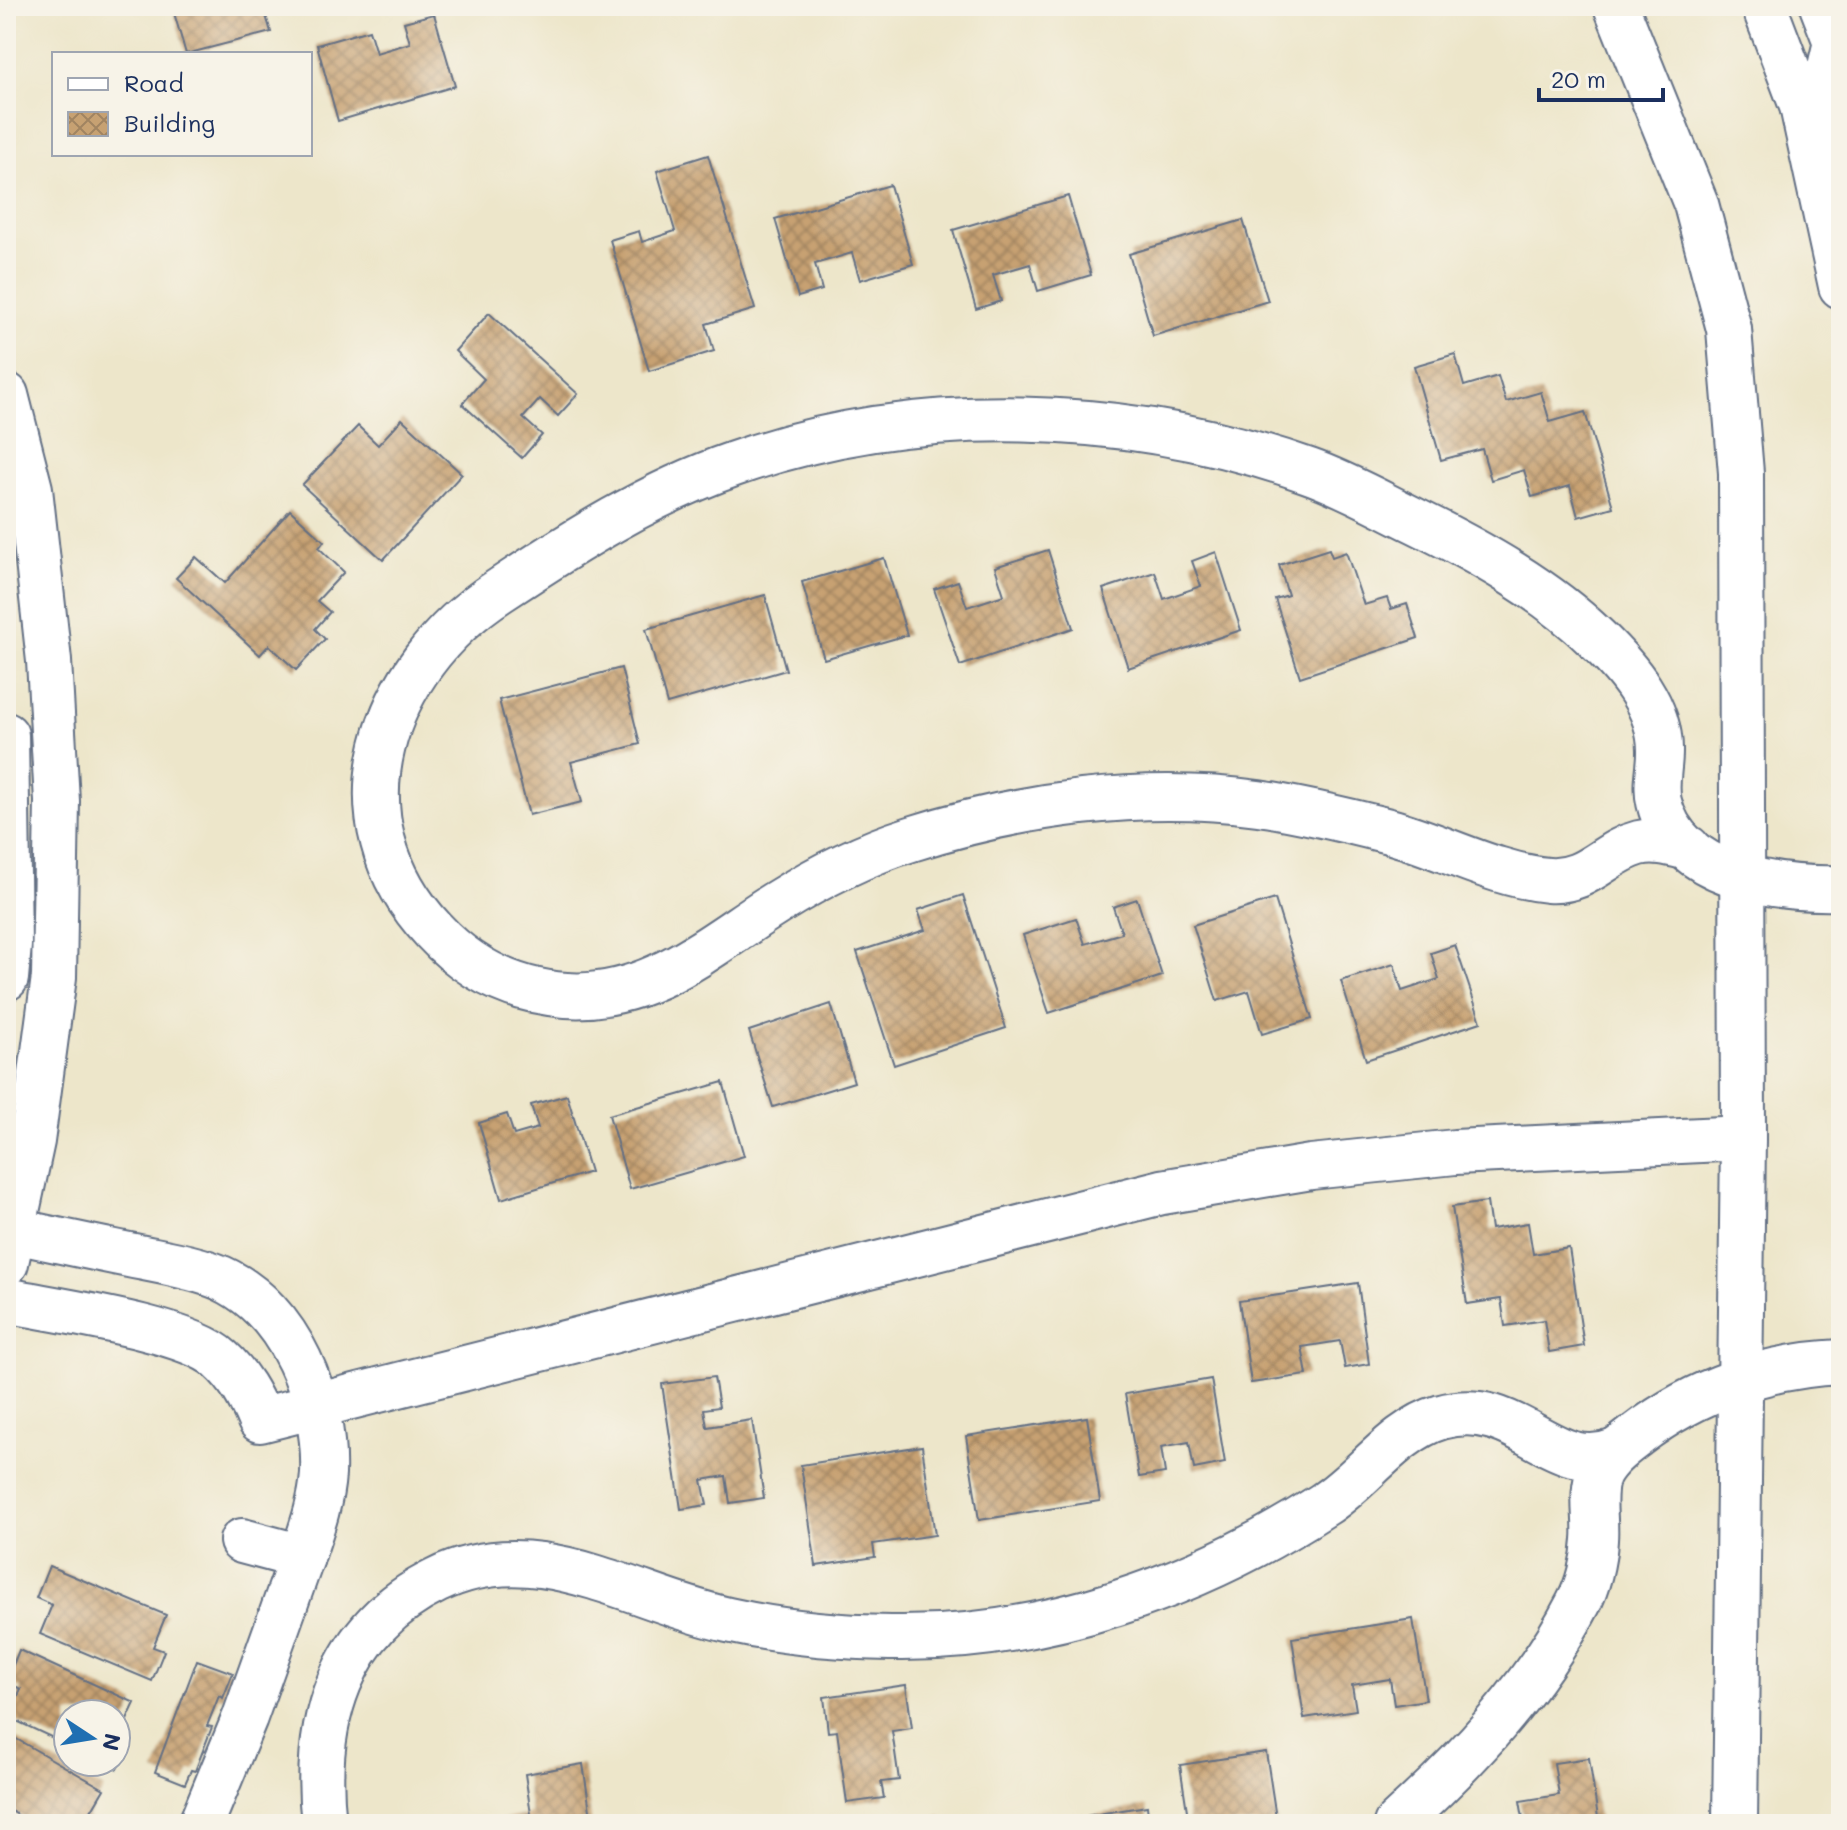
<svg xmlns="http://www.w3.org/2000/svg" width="1847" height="1830" font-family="Mali,sans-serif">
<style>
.building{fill:url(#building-cross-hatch)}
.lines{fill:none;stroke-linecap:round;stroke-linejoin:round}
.minor-casing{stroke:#646f84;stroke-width:48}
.minor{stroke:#fff;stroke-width:44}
</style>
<defs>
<pattern id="building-cross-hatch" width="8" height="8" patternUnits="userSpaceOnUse" patternTransform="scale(2)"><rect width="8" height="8" fill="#c7a172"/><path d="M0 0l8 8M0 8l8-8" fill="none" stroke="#a18461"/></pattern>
</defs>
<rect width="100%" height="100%" fill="#f7f3e8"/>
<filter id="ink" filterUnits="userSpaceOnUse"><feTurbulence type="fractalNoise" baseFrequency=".0125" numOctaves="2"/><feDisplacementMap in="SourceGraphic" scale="16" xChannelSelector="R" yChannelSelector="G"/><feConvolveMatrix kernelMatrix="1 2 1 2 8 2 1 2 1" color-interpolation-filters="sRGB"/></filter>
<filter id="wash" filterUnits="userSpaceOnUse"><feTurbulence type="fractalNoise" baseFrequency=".006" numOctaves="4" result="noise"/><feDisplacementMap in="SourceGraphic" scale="32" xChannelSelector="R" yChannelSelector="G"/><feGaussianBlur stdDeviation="1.8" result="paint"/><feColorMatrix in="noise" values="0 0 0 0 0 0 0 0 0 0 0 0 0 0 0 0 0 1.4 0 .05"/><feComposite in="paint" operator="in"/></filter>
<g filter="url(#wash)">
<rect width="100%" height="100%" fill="#ede6ca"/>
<g id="blocks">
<g class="building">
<polygon points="172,6 263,6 271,32 186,54"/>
<polygon points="434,14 455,86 338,121 317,45 369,30 376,53 410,43 404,22"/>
<polygon points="708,155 755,309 706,324 714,351 649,371 610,240 639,231 642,242 675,231 657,171"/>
<polygon points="890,185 913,264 860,280 852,253 815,264 822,290 798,297 775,219"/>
<polygon points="1068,196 1091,275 1038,291 1030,264 993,275 1001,301 976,309 953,230"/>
<polygon points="1243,220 1268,301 1153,336 1129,254"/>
<polygon points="489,313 578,394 558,416 540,399 523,418 542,435 522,458 462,404 484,379 455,351"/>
<polygon points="1455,354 1464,386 1498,376 1506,402 1541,392 1550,422 1585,412 1613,507 1578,517 1570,486 1532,497 1524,470 1491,480 1482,449 1441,460 1414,366"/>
<polygon points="402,419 462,474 383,560 302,485 358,426 378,445"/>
<polygon points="290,510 324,541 319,548 344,572 317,601 330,612 315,629 325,639 296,670 269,645 260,655 176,578 196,557 225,583"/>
<polygon points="1329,549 1332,557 1346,552 1364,605 1387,598 1391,609 1407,604 1418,638 1300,677 1275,599 1288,595 1279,565"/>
<polygon points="1048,550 1073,628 960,666 934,589 958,581 967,607 1004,595 995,567"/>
<polygon points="1216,552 1241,630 1128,668 1103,589 1155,572 1164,599 1201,586 1192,561"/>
<polygon points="884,558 907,635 824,659 802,582"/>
<polygon points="765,595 786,670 667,704 646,629"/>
<polygon points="621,668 640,744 571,762 582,802 529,815 499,700"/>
<polygon points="963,895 1006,1028 894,1065 857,952 925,930 918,910"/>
<polygon points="1137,899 1162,976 1049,1013 1023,935 1076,918 1085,944 1122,933 1113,907"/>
<polygon points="1275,899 1312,1019 1262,1034 1249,991 1217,1001 1193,925"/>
<polygon points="1455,945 1481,1022 1366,1060 1341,981 1394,964 1402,991 1439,979 1431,953"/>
<polygon points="831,1004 854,1082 773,1107 749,1031"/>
<polygon points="723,1082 744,1156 630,1189 609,1115"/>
<polygon points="567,1095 590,1172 501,1199 479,1123 507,1114 514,1135 538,1128 531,1105"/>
<polygon points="1487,1202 1491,1229 1528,1223 1533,1254 1569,1248 1584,1346 1549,1352 1544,1320 1505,1326 1501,1299 1467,1304 1452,1207"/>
<polygon points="1358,1283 1369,1364 1345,1368 1340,1341 1302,1347 1307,1375 1251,1383 1239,1301"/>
<polygon points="714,1377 719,1407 704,1409 707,1427 752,1420 764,1498 730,1503 726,1476 702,1480 707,1505 681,1509 662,1384"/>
<polygon points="1211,1379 1225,1463 1194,1469 1189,1442 1161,1447 1165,1473 1139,1477 1125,1394"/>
<polygon points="1087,1417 1100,1501 979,1520 966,1436"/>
<polygon points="922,1446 935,1535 873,1544 875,1557 816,1566 801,1465"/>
<polygon points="49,1566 166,1615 153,1647 164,1651 152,1681 40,1634 52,1605 36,1598"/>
<polygon points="1413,1619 1426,1700 1394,1705 1390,1679 1352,1685 1356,1710 1304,1718 1292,1638"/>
<polygon points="19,1650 135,1703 120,1735 131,1740 117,1769 103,1762 116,1762 116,1714 68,1714 68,1745 8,1717 21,1689 6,1682"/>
<polygon points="197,1660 233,1673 223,1698 219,1696 207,1726 212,1727 195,1771 191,1770 185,1784 155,1772"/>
<polygon points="906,1685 912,1728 892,1731 899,1780 881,1782 884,1798 847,1803 837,1731 828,1732 824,1697"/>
<polygon points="6,1733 104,1789 87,1818 97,1824 33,1824 6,1808"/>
<polygon points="1266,1752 1277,1824 1189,1824 1180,1765"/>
<polygon points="1589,1758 1599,1824 1524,1824 1520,1801 1559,1795 1554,1763"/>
<polygon points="583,1764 592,1824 477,1824 531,1814 525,1774"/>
<polygon points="1147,1806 1149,1824 1049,1824 1049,1822"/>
<polygon points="942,1816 943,1824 902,1824 902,1822"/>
</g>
</g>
</g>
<g filter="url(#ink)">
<use href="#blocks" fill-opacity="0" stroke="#646f84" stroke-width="2"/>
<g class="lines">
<g class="minor-casing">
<g id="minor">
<polyline points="1616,6 1696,204 1729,329 1741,473 1743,1138 1735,1824"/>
<polyline points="1764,6 1802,106 1841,286"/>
<polyline points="1812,143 1836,42 1822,6"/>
<polyline points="6,395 30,489 49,661 57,801 54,977 32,1141 6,1263"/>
<polyline points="6,735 9,945 6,978"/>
<path d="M1688 848C1672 844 1656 839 1639 843 1604 852 1588 883 1548 880 1494 875 1441 845 1389 831 1346 820 1302 809 1258 803 1144 787 1020 804 911 839 863 854 818 877 775 904 710 945 648 1001 566 995 514 991 469 969 434 931 328 818 381 668 499 591 573 542 650 493 734 464 916 400 1128 407 1309 471 1346 484 1381 504 1416 521 1479 552 1546 589 1597 639 1628 669 1661 707 1660 752 1660 769 1655 785 1659 802 1676 877 1778 890 1841 888"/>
<path d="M6 1229C52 1239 98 1249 144 1258 169 1263 198 1268 221 1278 291 1310 326 1400 323 1474 321 1503 311 1530 302 1557"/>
<path d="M6 1300C54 1310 187 1328 220 1359 239 1376 250 1396 260 1420L1162 1192 1311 1167 1455 1152 1743 1138"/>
<polyline points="201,1824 245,1717 302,1557 242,1541"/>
<path d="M324 1824C312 1724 339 1628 436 1581 535 1531 632 1599 728 1620 781 1632 836 1637 890 1638 1042 1641 1197 1587 1323 1505 1363 1480 1394 1431 1441 1417 1518 1395 1551 1477 1616 1451"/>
<path d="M1396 1824C1466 1761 1534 1689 1578 1604 1588 1586 1594 1560 1595 1540 1597 1519 1590 1493 1599 1473 1607 1457 1624 1445 1637 1435 1695 1390 1768 1365 1841 1362"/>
</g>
</g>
<use href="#minor" class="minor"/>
</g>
</g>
<rect width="1847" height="1830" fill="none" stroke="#f7f3e8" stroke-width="32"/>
<rect x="52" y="52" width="260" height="104" fill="#f7f3e8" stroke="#9fa5b1" stroke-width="2"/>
<rect x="68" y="78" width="40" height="12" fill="#ffffff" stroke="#9fa5b1" stroke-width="2"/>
<text x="124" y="92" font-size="24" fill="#1b2f5e">Road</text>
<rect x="68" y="112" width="40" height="24" fill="url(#building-cross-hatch)" stroke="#9fa5b1" stroke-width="2"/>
<text x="124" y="132" font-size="24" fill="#1b2f5e">Building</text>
<g transform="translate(92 1738) rotate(102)"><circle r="38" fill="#f7f3e8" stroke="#9fa5b1" stroke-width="2"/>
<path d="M0-6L14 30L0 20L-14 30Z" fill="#1f6fb2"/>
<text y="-12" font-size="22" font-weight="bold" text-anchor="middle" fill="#1b2f5e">N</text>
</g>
<path d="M1539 88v12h124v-12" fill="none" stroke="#1b2f5e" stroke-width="4"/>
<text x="1551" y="88" font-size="24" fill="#1b2f5e" stroke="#f7f3e8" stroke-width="6" paint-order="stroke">20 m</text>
</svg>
